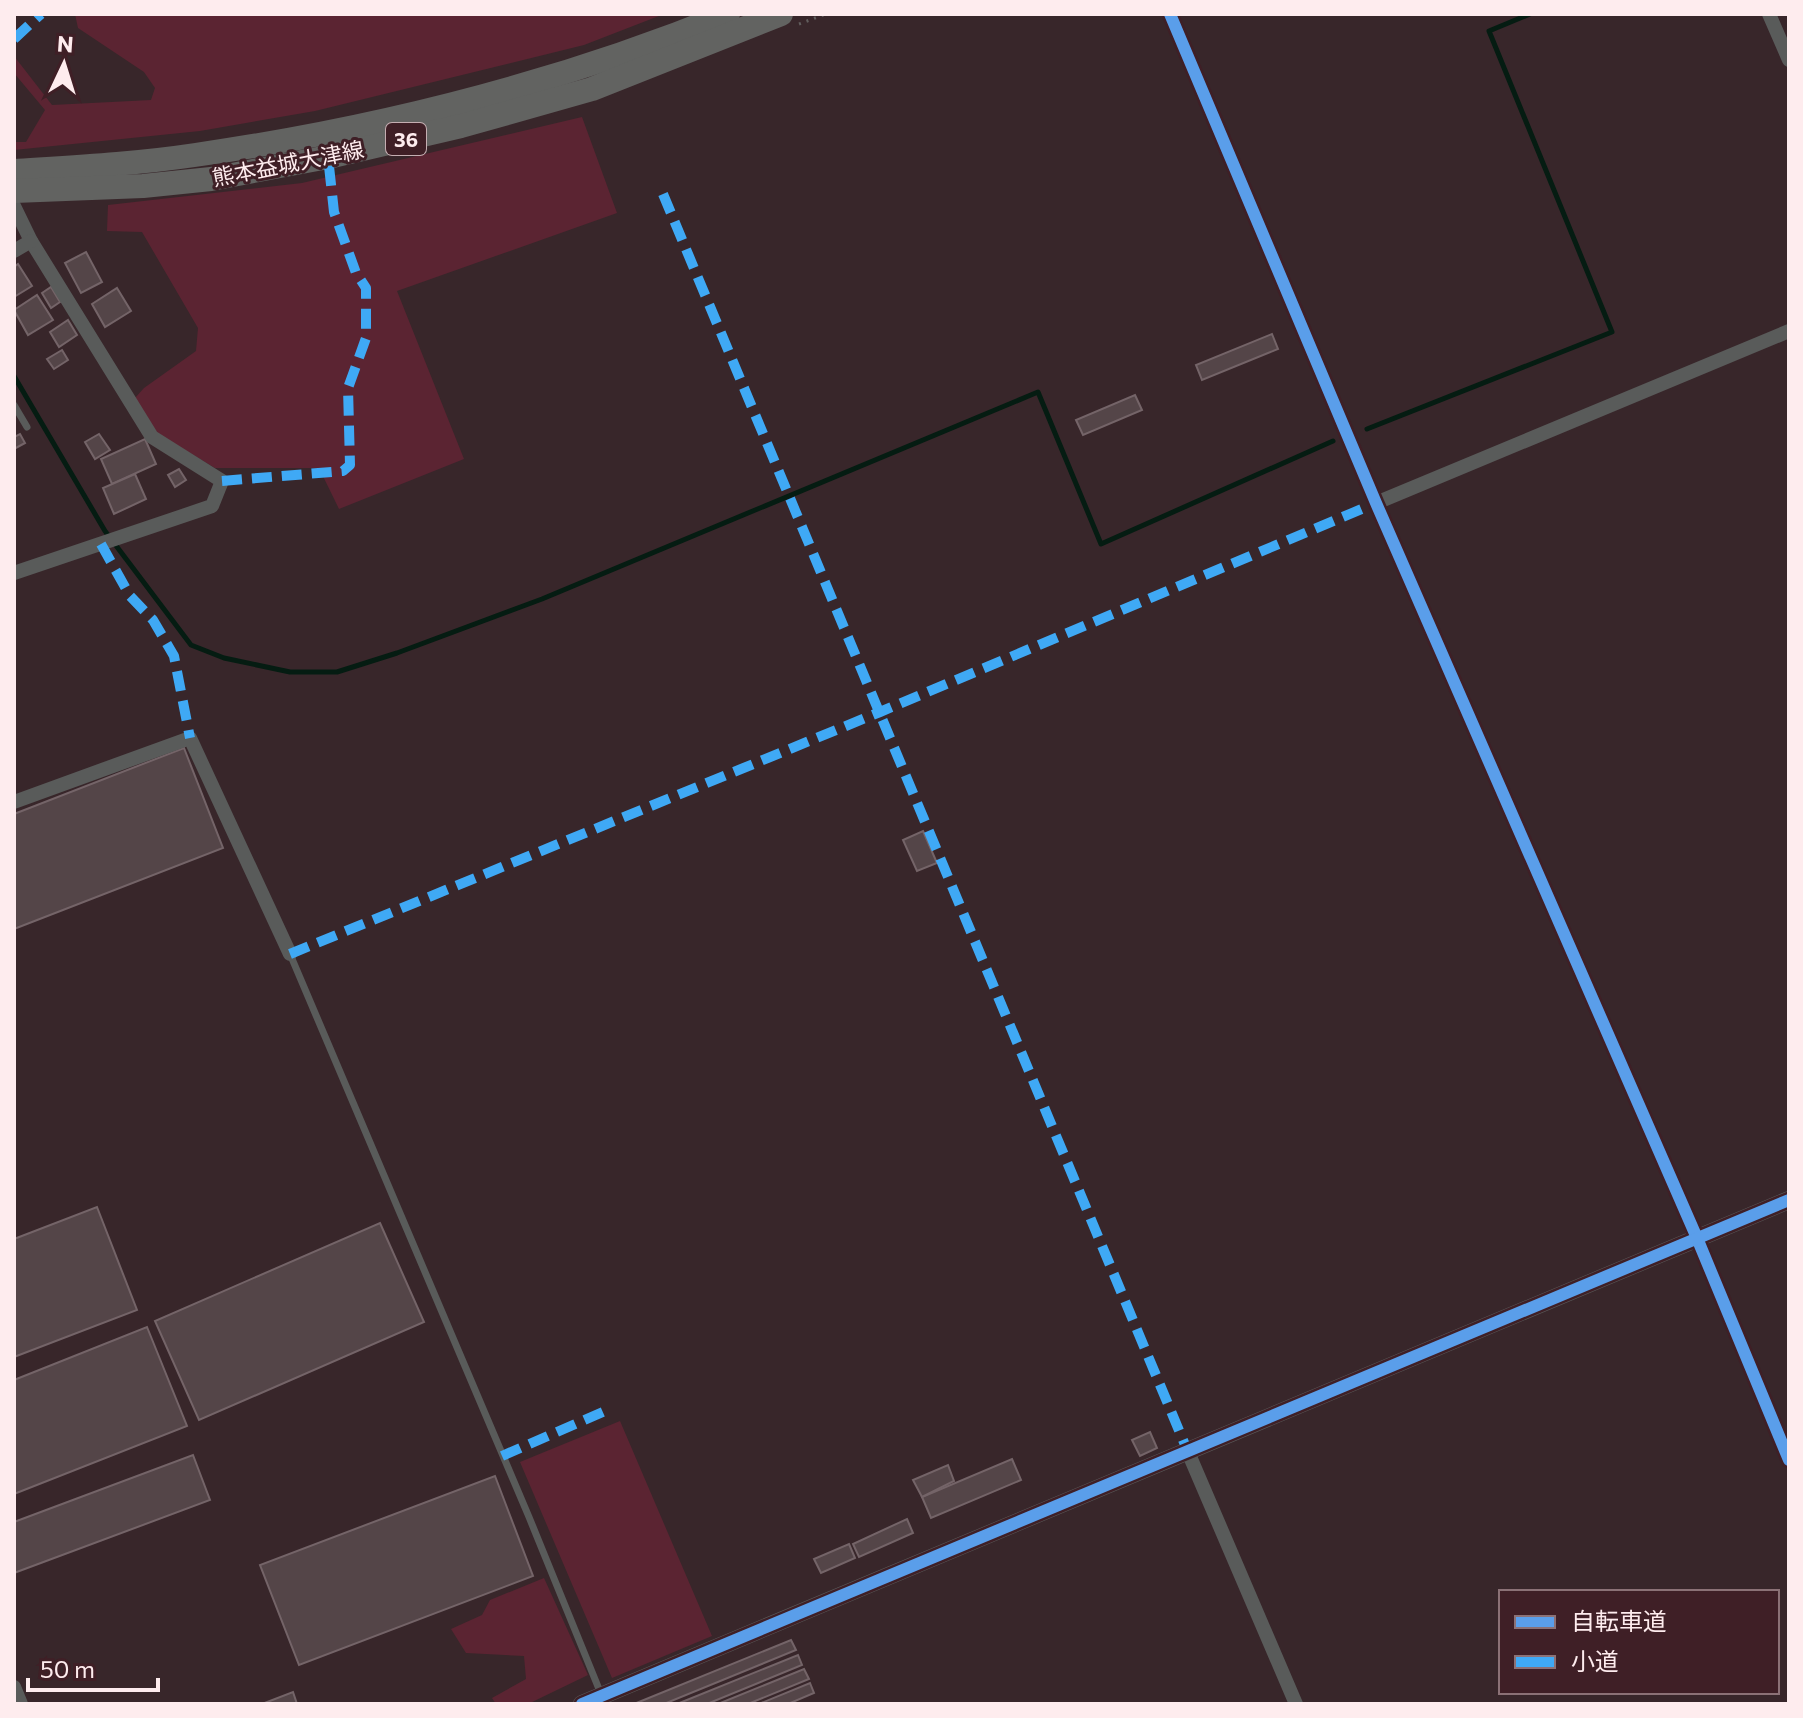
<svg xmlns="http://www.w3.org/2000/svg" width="1803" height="1718" font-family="Commissioner,'Noto Sans JP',sans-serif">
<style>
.green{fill:#5b2432}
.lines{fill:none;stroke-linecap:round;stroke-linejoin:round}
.stream{stroke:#051c12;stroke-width:5}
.building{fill:#544548;stroke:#746468;stroke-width:2}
.path{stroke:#625e5e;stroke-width:3;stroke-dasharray:2 6;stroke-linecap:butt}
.service{stroke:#595b5a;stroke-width:7}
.minor{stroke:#595b5a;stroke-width:14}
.tertiary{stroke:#595b5a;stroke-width:18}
.primary{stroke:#626361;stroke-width:24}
.quiet{stroke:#3fa9f5;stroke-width:10;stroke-dasharray:20 10;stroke-linecap:butt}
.cycleway-casing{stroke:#3f1f26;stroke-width:17}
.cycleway{stroke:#5a9eea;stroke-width:12}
.labels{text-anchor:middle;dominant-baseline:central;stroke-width:6;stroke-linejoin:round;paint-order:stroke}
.shield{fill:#3f1f26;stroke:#c5aeb2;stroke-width:2}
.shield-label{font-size:20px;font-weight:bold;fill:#feecee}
.street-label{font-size:22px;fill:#feecee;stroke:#3f1f26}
</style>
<rect width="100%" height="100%" fill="#38262a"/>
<g class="green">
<polygon points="75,14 664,14 584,45 315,111 200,131 14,150 14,142 26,142 45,110 14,73 14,56 52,105 151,100 155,88 144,72 78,28"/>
<polygon points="582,117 617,213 397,291 464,459 339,509 319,468 215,468 158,434 135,398 144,388 196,351 198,328 142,232 107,231 108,205 302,183"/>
<polygon points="620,1421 712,1636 612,1678 520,1462"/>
<polygon points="544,1578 588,1675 528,1704 496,1704 492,1698 526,1679 524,1656 466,1653 451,1629 482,1615 490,1600"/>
</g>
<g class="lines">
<g class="stream">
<polyline points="14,376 105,531 191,645 224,658 290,672 337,672 397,653 542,599 1038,392 1101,544 1333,441"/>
<polyline points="1367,429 1612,332 1489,31 1530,14"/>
</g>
</g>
<g class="building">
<polygon points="86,252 102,282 81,293 65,263"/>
<polygon points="18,264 32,286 14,297 14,267"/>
<polygon points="51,287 60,302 51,308 42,293"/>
<polygon points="117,288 131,311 105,327 92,304"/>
<polygon points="37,295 53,320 28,335 14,310"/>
<polygon points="68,320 77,335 59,347 50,332"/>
<polygon points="1272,334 1278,349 1202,380 1196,365"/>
<polygon points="62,350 68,360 54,369 47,359"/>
<polygon points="1135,395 1142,410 1083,435 1076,420"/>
<polygon points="20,434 25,443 14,449 14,437"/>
<polygon points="99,434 110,450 95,459 85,442"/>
<polygon points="145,439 156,464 112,484 101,459"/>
<polygon points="179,469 186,480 175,487 168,475"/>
<polygon points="135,474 146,499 114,514 103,488"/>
<polygon points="184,748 223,848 14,929 14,814"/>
<polygon points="923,831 937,863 917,871 903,840"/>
<polygon points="97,1207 137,1310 14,1357 14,1239"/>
<polygon points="380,1223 424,1322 199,1420 155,1321"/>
<polygon points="147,1327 187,1426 14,1494 14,1380"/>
<polygon points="1150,1432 1157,1448 1140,1456 1132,1440"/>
<polygon points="193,1455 210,1500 14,1573 14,1522"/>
<polygon points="1012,1459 1021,1480 931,1518 922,1497"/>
<polygon points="948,1465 954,1481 922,1497 913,1480"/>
<polygon points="495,1476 533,1576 299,1665 260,1565"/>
<polygon points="907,1519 913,1533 859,1557 853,1544"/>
<polygon points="849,1544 855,1558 821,1573 814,1559"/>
<polygon points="791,1640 796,1650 664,1704 634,1704"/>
<polygon points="798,1655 802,1665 707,1704 677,1704"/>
<polygon points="804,1669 809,1679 748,1704 718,1704"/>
<polygon points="810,1683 814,1693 788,1704 759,1704"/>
<polygon points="293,1692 297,1704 262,1704"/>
</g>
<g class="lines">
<polyline class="path" points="799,24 826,14"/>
<g class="service">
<polyline points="14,405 27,427"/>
<polyline points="290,954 529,1517 601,1694"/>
</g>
<g class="minor">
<polyline points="1170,14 1376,503 1697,1238 1789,1460"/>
<polyline points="1769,14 1789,60"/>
<polyline points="14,206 31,241 152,437 222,481 212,506 14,573"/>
<polyline points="14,251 31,241"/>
<polyline points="1376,503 1789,331"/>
<polyline points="14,802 190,738 290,954"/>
<polyline points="1188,1452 1296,1704"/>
<polyline points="14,1687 21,1704"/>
</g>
<polyline class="tertiary" points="582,1704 1789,1200"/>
<g class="primary">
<path d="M14 171C75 167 135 164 195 155 377 129 558 83 728 14"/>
<polyline points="14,191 143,186 211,179 328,157 461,126 592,89 781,14"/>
</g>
<g class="quiet">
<polyline points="14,39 41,14"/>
<polyline points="663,194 1188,1452"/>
<polyline points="222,481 343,471 350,465 348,388 366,338 366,288 356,273 334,212 328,157"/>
<polyline points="101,544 130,596 153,620 174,656 190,738"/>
<polyline points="290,954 880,712 1376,503"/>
<polyline points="502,1456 605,1411"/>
</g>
<g class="cycleway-casing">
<g id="cycleway">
<polyline points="1170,14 1376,503 1697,1238 1789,1460"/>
<polyline points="582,1704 1789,1200"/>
</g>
</g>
<use href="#cycleway" class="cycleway"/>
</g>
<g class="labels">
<rect class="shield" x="386" y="123" width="40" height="32" rx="6"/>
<g class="shield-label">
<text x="406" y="139">36</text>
</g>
<g class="street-label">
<text transform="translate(288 163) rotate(-11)">熊本益城大津線</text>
</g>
</g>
<rect width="1803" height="1718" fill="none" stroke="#feecee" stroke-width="32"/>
<rect x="1499" y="1590" width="280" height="104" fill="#3f1f26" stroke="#8b7176" stroke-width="2"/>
<rect x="1515" y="1616" width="40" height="12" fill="#5a9eea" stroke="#8b7176" stroke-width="2"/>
<text x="1571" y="1630" font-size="24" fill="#feecee">自転車道</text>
<rect x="1515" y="1656" width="40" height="12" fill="#3fa9f5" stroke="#8b7176" stroke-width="2"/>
<text x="1571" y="1670" font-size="24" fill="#feecee">小道</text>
<g transform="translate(64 64) rotate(4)" stroke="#3f1f26" stroke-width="6" paint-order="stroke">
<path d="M0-6L14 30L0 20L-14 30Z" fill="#feecee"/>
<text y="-12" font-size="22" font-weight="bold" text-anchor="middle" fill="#feecee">N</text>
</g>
<path d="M28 1678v12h130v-12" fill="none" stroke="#feecee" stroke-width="4"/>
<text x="40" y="1678" font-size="24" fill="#feecee" stroke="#3f1f26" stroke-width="6" paint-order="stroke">50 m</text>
</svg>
